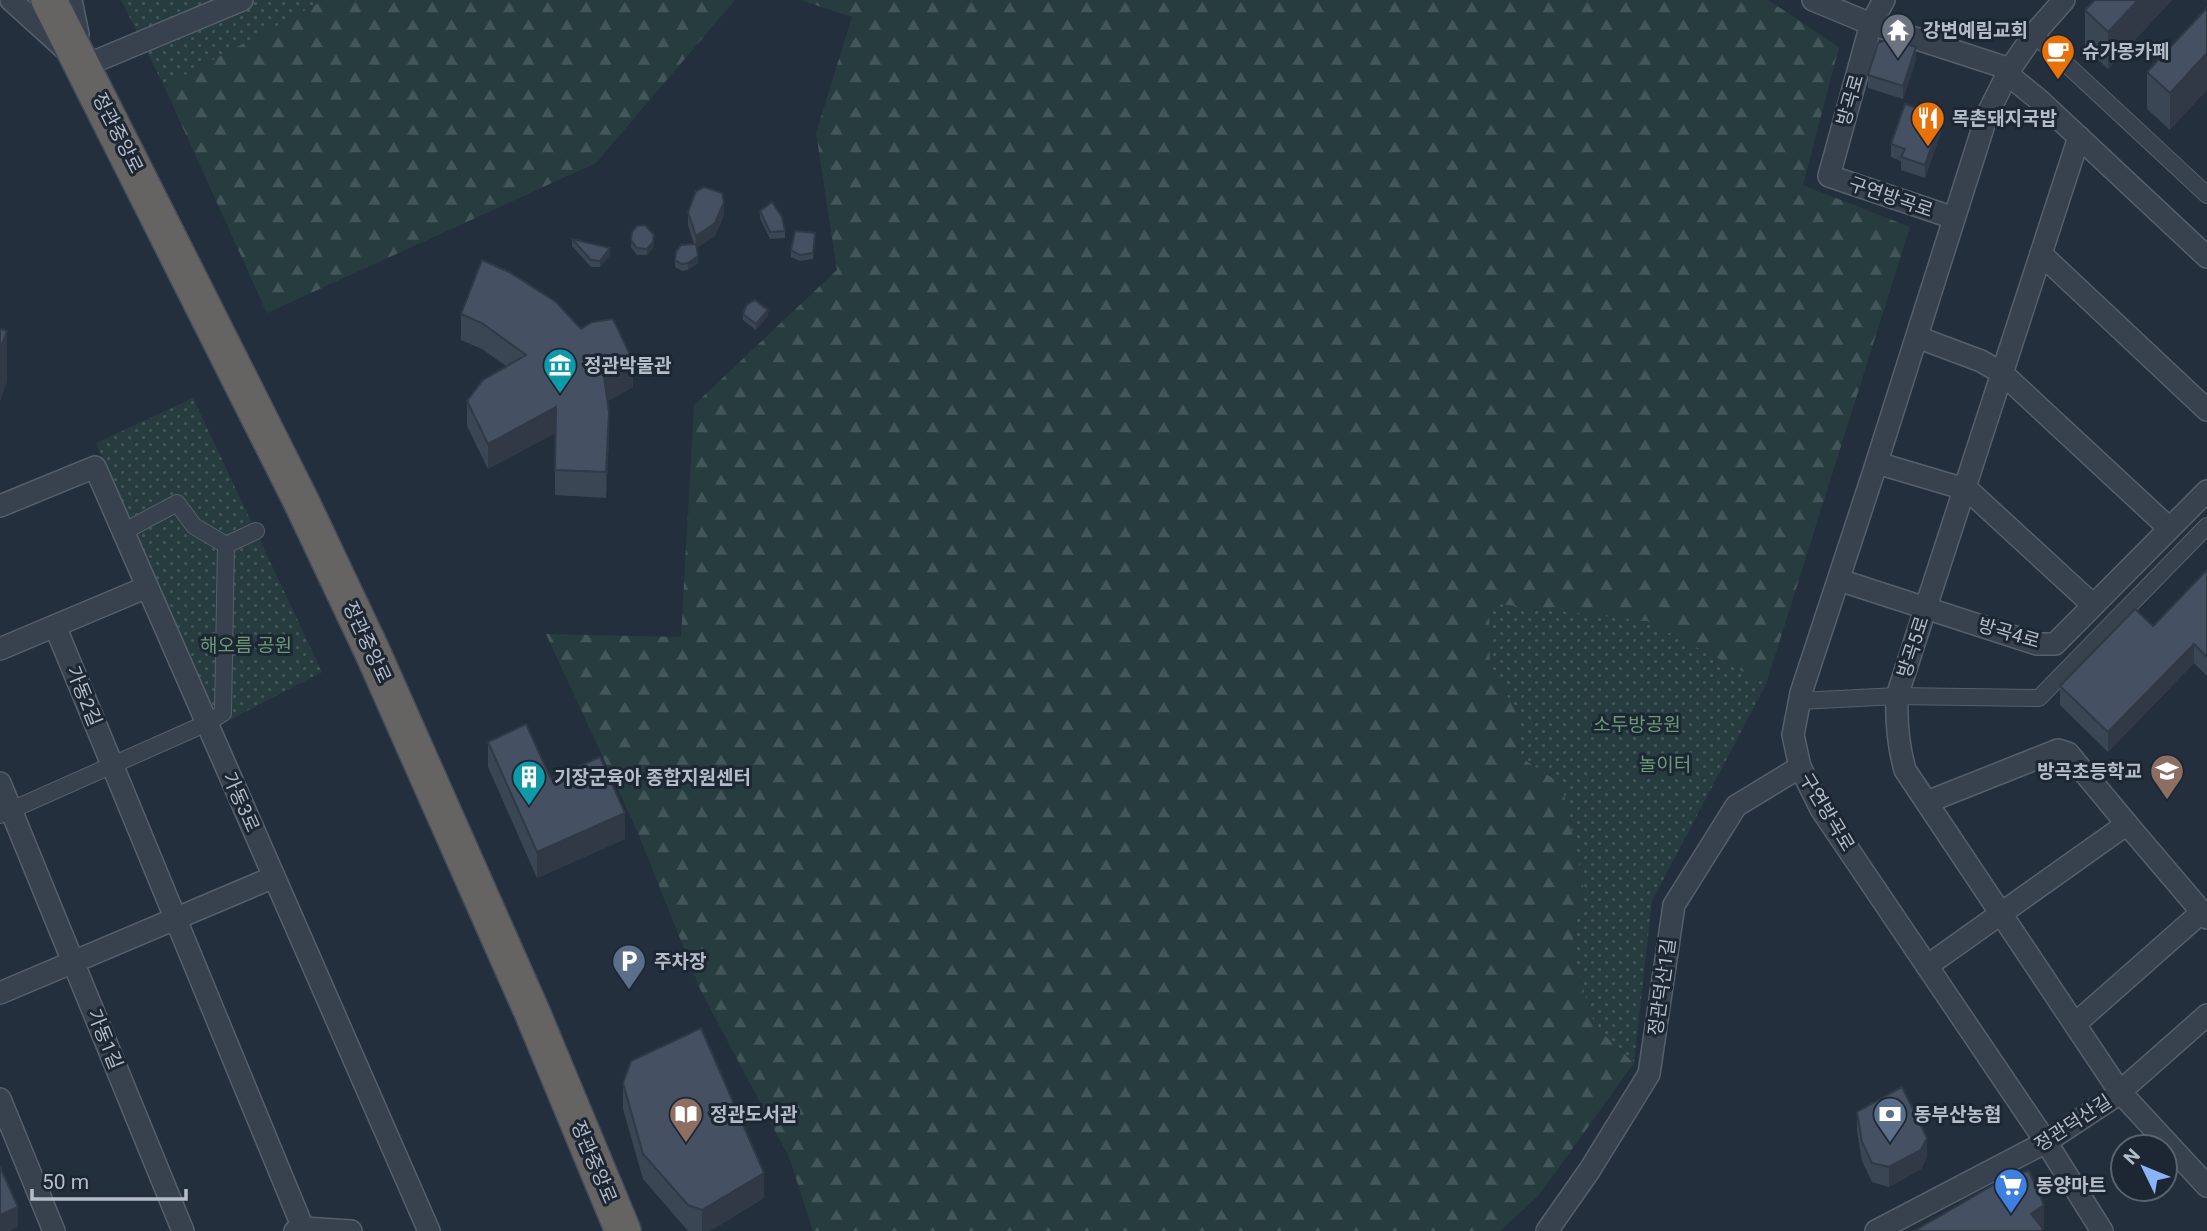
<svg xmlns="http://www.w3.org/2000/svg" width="2207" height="1231" font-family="Roboto,'Noto Sans KR',sans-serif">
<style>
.forest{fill:url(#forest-firs)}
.park{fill:url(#park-dots)}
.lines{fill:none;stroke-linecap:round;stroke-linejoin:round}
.pedestrian-casing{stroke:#565f6c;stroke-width:18}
.minor-casing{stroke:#565f6c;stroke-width:24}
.trunk-casing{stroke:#434c59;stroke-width:38}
.pedestrian{stroke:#38414e;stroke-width:16}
.minor{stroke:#38414e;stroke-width:21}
.trunk{stroke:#656462;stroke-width:35}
.wall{fill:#3b4654}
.shaded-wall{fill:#303945}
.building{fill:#455162;stroke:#303945;stroke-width:2}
.labels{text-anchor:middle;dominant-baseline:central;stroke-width:6;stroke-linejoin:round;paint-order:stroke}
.poi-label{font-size:19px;font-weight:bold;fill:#b4bcc9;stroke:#1d2633;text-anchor:start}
.street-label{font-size:19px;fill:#b4bcc9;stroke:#1d2633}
.park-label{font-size:19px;fill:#6b9a76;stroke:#1d2633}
</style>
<defs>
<pattern id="forest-firs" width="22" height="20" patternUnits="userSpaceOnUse" patternTransform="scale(1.75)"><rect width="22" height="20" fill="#263c3f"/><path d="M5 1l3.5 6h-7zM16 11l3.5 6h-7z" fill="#435659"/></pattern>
<pattern id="park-dots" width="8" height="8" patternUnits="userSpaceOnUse" patternTransform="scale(1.75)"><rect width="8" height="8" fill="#263c3f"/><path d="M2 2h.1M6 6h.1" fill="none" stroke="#435659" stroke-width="1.8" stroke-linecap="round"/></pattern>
</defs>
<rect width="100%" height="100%" fill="#242f3e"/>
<g class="forest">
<polygon points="324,0 735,0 596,163 267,313 164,86"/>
<polygon points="800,0 1768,0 1839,47 1803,185 1910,227 1766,684 1647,621 1490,664 1517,714 1519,756 1562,784 1584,888 1571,949 1595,1026 1634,1063 1539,1195 1500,1231 813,1231 789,1157 701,991 638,833 546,634 681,637 694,405 837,270 816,133 852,17"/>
</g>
<g class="park">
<polygon points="121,0 324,0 164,86"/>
<polygon points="193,398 322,672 220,725 96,443"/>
<polygon points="1489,603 1647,621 1766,684 1652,901 1634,1063 1595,1026 1571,949 1584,888 1562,784 1519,756 1517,714 1490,664"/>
</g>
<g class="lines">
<g class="pedestrian-casing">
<g id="pedestrian">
<polyline points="2034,34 2207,195"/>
<polyline points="123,532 177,503 194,526 226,545"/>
<polyline points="226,545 256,531"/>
<polyline points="1800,701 1897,696 2039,698 2207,526"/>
<polyline points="0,815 207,723 223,713 226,545"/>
</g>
</g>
<g class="minor-casing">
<g id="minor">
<polyline points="11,0 64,48"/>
<polyline points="71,0 78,34"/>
<polyline points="1813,0 1871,24 2010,69"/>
<polyline points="1884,0 1871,24 1829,176 1954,218"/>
<polyline points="2064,0 2034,34 2010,69 1987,115 1874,471 1801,693 1793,735 1800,767 1821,809 2046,1142 2102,1231"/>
<polyline points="84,66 242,0"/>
<polyline points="2007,74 2038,99 2207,257"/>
<path d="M2079 137 1897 696C1896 722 1898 745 1905 770L2120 1092 2207 1186"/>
<polyline points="2041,254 2207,410"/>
<polyline points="1917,337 1981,361 2002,373 2169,528"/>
<polyline points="1877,463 1968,490 2093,605"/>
<polyline points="0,506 95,467 429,1231"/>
<polyline points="1839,580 2037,644 2055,644 2207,491"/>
<polyline points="55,626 303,1228"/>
<polyline points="0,649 147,587"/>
<polyline points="0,783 183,1231"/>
<polyline points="1927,802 2058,750 2068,753 2127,824"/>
<polyline points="1927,966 2127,824 2207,918"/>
<polyline points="0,993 274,877"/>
<polyline points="2075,1024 2202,912"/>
<polyline points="0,1099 54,1231"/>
<polyline points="295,1231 303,1228 351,1231"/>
<polyline points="1547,1231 1589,1171 1649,1074 1674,905 1736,806 1800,767"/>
<polyline points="1876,1231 2046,1142 2114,1097 2207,1015"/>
</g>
</g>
<g class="trunk-casing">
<polyline id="trunk" points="49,0 301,501 372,651 532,1012 623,1231"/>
</g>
<use href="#pedestrian" class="pedestrian"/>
<use href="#minor" class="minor"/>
<use href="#trunk" class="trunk"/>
</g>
<g class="wall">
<polygon points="2172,0 2108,69 2085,47 2085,10"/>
<polygon points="2207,8 2170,130 2147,109 2147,72"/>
<polygon points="1916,60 1903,99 1868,88 1868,75"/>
<polygon points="1942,129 1925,178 1901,170 1901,161 1891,157 1891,144"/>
<polygon points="760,211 785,231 785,238 770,239 760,218"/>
<polygon points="688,212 724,215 715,236 696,248 698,263 688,270 682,271 675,267 675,260 694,244 688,225"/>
<polygon points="632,232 654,241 653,248 647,255 637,255 631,247"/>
<polygon points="572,239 610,255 600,267 591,267 572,246"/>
<polygon points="815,240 813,259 800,261 791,257 791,250"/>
<polygon points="461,314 633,387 608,401 609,438 606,498 555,495 555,433 488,469 467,426 467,401 506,366 482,349 461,340"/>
<polygon points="743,314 768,316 756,330 743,320"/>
<polygon points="2207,570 2207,676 2194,663 2108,752 2060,705 2060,686 2153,626"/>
<polygon points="488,742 551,779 625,839 537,878 488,767"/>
<polygon points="623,1083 764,1198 710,1231 688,1231 643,1179 623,1109"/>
<polygon points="1857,1112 1927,1157 1921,1169 1889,1187 1872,1182 1862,1161 1857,1131"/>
</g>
<g class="shaded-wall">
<polygon points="2138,0 2172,0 2108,69 2108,32"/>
<polygon points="1916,47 1916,60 1903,99 1903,86"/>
<polygon points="2207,53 2207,90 2170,130 2170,93"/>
<polygon points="1942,116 1942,129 1925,178 1925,165"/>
<polygon points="724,202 724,215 715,236 696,249 696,236"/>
<polygon points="654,235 653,248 647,255 647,249"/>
<polygon points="610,248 610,255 600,267 600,261"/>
<polygon points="698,256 698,263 688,270 688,263"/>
<polygon points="768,310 768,316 756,330 756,324"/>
<polygon points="7,331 7,382 0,401 0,350"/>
<polygon points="633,361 633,387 604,403 604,377"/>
<polygon points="556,407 556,433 488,469 488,444"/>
<polygon points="609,412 609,438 606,498 606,472"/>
<polygon points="2194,644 2194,663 2108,752 2108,732"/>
<polygon points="625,813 625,839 537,878 537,852"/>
<polygon points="1927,1138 1927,1157 1921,1169 1889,1187 1889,1167"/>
<polygon points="764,1173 764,1198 710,1231 702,1231 702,1210"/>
<polygon points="2044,1205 2044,1230 2031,1231 2031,1214"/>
<polygon points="18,1207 18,1227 9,1231 0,1231 0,1215"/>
</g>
<g class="building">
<polygon points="2095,0 2138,0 2108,32 2085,10"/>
<polygon points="2207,8 2207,53 2170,93 2147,72"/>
<polygon points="1888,39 1916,47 1903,86 1868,75 1878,43"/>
<polygon points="1905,104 1942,116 1925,165 1901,157 1905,149 1891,144"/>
<polygon points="704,187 722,193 724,202 715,223 696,236 688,212 696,191"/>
<polygon points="772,202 782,217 785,231 770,232 760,211"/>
<polygon points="645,225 654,235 653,242 647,249 637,248 631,240 632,232 637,226"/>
<polygon points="795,231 815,233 813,253 800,255 791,250"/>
<polygon points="572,239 610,248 600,261 591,260"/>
<polygon points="696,244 698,256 688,263 682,264 675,260 676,252 681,245"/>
<polygon points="482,260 509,272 556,302 581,329 592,322 613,319 633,361 604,377 609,412 606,472 555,470 556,407 488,444 467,401 483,380 526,355 482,323 461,314"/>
<polygon points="755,300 768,310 756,324 743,314 747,304"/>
<polygon points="0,329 7,331 0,350"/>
<polygon points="2207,570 2207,657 2194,644 2108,732 2060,686 2135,609 2153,626"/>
<polygon points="526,724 551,779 600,757 625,813 537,852 488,742"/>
<polygon points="701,1028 764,1173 702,1210 688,1205 643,1154 623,1083 631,1061"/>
<polygon points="1902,1087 1927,1138 1921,1150 1889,1167 1872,1163 1862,1142 1857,1112"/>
<polygon points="0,1167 18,1207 0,1215"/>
<polygon points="2029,1171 2044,1205 2031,1214 2043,1229 2041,1231 1914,1231 2012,1174"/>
</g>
<defs>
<g id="temple-pin" transform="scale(1.75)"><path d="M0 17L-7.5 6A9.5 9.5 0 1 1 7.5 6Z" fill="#6b7280" stroke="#1d2633"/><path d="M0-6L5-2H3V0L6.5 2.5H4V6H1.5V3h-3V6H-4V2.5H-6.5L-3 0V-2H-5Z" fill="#fff"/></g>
<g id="cafe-pin" transform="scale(1.75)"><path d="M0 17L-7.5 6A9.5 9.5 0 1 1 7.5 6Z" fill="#e8710a" stroke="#1d2633"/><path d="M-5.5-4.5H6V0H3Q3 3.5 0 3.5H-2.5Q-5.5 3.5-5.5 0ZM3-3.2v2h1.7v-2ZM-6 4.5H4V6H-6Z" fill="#fff"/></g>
<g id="restaurant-pin" transform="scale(1.75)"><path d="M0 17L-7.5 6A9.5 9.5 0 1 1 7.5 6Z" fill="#e8710a" stroke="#1d2633"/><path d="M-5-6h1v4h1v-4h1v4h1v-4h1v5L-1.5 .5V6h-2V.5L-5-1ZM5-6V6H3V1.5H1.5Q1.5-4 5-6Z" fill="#fff"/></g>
<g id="museum-pin" transform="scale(1.75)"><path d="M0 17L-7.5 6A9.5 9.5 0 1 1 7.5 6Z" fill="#0f9aa8" stroke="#1d2633"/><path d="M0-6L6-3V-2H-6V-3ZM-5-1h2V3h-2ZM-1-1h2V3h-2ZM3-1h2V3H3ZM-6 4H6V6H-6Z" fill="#fff"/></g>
<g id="school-pin" transform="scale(1.75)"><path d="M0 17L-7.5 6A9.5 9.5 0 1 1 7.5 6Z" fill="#8d6e63" stroke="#1d2633"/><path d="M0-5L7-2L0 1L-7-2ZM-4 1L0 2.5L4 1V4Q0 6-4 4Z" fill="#fff"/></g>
<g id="building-pin" transform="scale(1.75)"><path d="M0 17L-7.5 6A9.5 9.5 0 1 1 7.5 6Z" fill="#0f9aa8" stroke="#1d2633"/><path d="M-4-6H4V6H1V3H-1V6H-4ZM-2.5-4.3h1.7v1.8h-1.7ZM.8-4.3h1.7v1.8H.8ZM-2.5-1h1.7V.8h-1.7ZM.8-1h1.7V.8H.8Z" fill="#fff"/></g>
<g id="parking-pin" transform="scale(1.75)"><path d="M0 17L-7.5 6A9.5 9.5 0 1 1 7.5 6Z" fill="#5c6f8a" stroke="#1d2633"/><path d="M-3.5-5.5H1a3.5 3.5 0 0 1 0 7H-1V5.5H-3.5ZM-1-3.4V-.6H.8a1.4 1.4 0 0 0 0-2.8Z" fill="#fff"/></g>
<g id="library-pin" transform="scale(1.75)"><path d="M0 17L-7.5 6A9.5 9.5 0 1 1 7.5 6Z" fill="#8d6e63" stroke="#1d2633"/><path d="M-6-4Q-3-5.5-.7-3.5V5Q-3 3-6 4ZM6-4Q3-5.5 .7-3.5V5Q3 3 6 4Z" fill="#fff"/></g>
<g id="bank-pin" transform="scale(1.75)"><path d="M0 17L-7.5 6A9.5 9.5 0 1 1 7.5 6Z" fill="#5c6f8a" stroke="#1d2633"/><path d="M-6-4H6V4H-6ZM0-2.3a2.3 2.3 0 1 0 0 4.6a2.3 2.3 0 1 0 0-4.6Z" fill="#fff"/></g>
<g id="supermarket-pin" transform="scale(1.75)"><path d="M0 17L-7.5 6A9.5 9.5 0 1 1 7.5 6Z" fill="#3f7fe0" stroke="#1d2633"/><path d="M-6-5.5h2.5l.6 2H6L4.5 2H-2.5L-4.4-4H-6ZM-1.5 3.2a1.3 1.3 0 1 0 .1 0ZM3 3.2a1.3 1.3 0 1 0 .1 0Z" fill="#fff"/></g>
</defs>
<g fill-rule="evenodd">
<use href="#temple-pin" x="1898" y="30"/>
<use href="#cafe-pin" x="2058" y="51"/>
<use href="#restaurant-pin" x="1928" y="118"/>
<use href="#museum-pin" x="560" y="365"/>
<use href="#school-pin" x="2167" y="771"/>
<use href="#building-pin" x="529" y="777"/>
<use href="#parking-pin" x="629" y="961"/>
<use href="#library-pin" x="686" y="1114"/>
<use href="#bank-pin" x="1890" y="1114"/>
<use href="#supermarket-pin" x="2011" y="1185"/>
</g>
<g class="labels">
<g class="poi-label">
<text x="1923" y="30">강변예림교회</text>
<text x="2082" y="51">슈가몽카페</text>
<text x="1952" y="118">목촌돼지국밥</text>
<text x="584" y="365">정관박물관</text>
<text x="2142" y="771" text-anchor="end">방곡초등학교</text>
<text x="554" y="777">기장군육아 종합지원센터</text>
<text x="654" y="961">주차장</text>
<text x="710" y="1114">정관도서관</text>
<text x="1914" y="1114">동부산농협</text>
<text x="2036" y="1185">동양마트</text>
</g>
<g class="street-label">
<text transform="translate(1850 100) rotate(-74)">방곡로</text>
<text transform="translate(118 133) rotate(63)">정관중앙로</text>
<text transform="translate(1891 197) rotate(19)">구연방곡로</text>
<text transform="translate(2009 633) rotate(16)">방곡4로</text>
<text transform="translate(367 642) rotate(65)">정관중앙로</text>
<text transform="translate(1913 647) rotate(-72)">방곡5로</text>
<text transform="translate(84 696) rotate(68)">가동2길</text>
<text transform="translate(241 802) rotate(66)">가동3로</text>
<text transform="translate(1827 812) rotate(59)">구연방곡로</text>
<text transform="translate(1662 987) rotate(-82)">정관덕산1길</text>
<text transform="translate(105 1039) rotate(68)">가동1길</text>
<text transform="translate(2073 1123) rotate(-33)">정관덕산길</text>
<text transform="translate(594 1162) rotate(67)">정관중앙로</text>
</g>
<g class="park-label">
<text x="246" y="645">해오름 공원</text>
<text x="1637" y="724">소두방공원</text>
<text x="1665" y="764">놀이터</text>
</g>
</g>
<g transform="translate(2144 1168) rotate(313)"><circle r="33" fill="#1d2633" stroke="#59626f" stroke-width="2"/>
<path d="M0-5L12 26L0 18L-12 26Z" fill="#8ab4f8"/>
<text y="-10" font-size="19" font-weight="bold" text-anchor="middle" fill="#b4bcc9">N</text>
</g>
<path d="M32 1189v10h154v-10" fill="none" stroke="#b4bcc9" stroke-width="3.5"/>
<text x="42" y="1189" font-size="21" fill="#b4bcc9" stroke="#1d2633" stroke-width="5" paint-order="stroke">50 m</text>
</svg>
